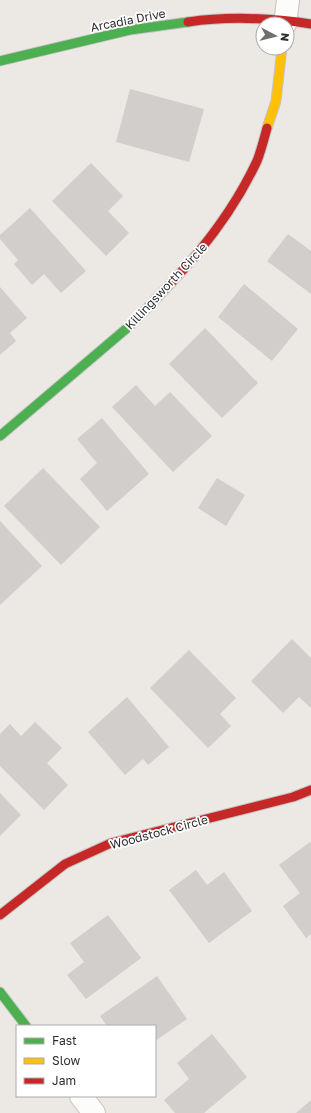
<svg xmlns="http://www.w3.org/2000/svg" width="311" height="1113" font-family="'Golos Text',sans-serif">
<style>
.building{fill:#d1cecb}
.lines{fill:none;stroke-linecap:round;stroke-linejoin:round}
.street-casing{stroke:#c5c4c5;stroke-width:24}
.fast-casing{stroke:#c5c4c5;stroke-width:11}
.slow-casing{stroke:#c5c4c5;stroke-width:11}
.jam-casing{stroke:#c5c4c5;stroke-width:11}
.street{stroke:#fcfcfb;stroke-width:22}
.fast{stroke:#4caf50;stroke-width:9}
.slow{stroke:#ffc107;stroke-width:9}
.jam{stroke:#c62828;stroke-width:9}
.labels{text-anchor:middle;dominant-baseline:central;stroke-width:3.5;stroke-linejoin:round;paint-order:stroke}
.street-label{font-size:12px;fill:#2e2e2e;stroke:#fff}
</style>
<rect width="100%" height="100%" fill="#ece8e4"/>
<g class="building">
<polygon points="130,89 204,109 189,162 116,142"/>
<polygon points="91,163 123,196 108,211 129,233 106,256 52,201"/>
<polygon points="30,208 86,271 61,293 44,274 32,285 14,264 18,260 0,239 0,235"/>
<polygon points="288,234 311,251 311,294 267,261"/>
<polygon points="244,284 298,329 272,361 218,317"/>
<polygon points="0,287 27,318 10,333 16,341 0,355"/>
<polygon points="205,328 258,383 222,418 169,364"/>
<polygon points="136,385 155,406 170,392 212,436 173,472 112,407"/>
<polygon points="102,418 149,474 107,511 80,479 97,463 77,439"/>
<polygon points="43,468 100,527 61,565 4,506"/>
<polygon points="217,478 245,495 226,526 198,508"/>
<polygon points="0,521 42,566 0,605"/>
<polygon points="292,639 311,658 311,708 299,697 283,713 251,681"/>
<polygon points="189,650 236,698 220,714 231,726 208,748 150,688"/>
<polygon points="127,697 169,747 148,765 143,759 125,775 88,732"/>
<polygon points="35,722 62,748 47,763 68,785 44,810 0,766 0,734 10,724 21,736"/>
<polygon points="0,793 21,815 0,836"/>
<polygon points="310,842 311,844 311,934 306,938 283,906 300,893 279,865"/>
<polygon points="196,870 207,885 224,872 252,911 209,943 169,890"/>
<polygon points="108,915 141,958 86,999 67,975 84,962 70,943"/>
<polygon points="157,976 187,1019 155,1041 155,1026 107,1026 100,1016"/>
<polygon points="212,1034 247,1077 204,1113 175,1113 164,1100 189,1079 177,1063"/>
<polygon points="311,1100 311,1113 296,1113"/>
</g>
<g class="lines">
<g class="street-casing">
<g id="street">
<polyline points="285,24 288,0"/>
<polyline points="81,1096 94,1113"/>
</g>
</g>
<g class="fast-casing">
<g id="fast">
<polyline points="0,61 130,30 188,22"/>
<polyline points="0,436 133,323 172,282"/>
<polyline points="0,992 26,1026"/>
</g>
</g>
<g class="slow-casing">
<polyline id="slow" points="267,128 276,101 282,48"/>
</g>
<g class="jam-casing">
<g id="jam">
<path d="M188 22C228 16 271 18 311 24"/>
<path d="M172 282C206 246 236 206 257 161 261 151 264 139 267 128"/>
<polyline points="0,915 65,864 111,843 293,797 311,790"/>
</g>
</g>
<use href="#street" class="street"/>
<use href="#fast" class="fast"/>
<use href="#slow" class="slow"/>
<use href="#jam" class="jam"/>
</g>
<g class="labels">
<g class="street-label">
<text transform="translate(128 20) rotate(-11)">Arcadia Drive</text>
<text transform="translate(166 286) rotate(-47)">Killingsworth Circle</text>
<text transform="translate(159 832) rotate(-15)">Woodstock Circle</text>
</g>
</g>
<rect x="16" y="1025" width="140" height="72" fill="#ffffff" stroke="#ababab"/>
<rect x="24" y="1038" width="20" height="6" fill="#4caf50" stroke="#ababab"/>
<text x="52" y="1045" font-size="12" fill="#2e2e2e">Fast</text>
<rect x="24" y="1058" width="20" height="6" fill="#ffc107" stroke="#ababab"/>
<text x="52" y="1065" font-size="12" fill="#2e2e2e">Slow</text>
<rect x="24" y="1078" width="20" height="6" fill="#c62828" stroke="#ababab"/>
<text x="52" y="1085" font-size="12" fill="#2e2e2e">Jam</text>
<g transform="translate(275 36) rotate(97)"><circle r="19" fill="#ffffff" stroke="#ababab"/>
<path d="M0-3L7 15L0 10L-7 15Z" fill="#706f6e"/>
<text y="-6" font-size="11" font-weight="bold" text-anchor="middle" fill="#2e2e2e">N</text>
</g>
</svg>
